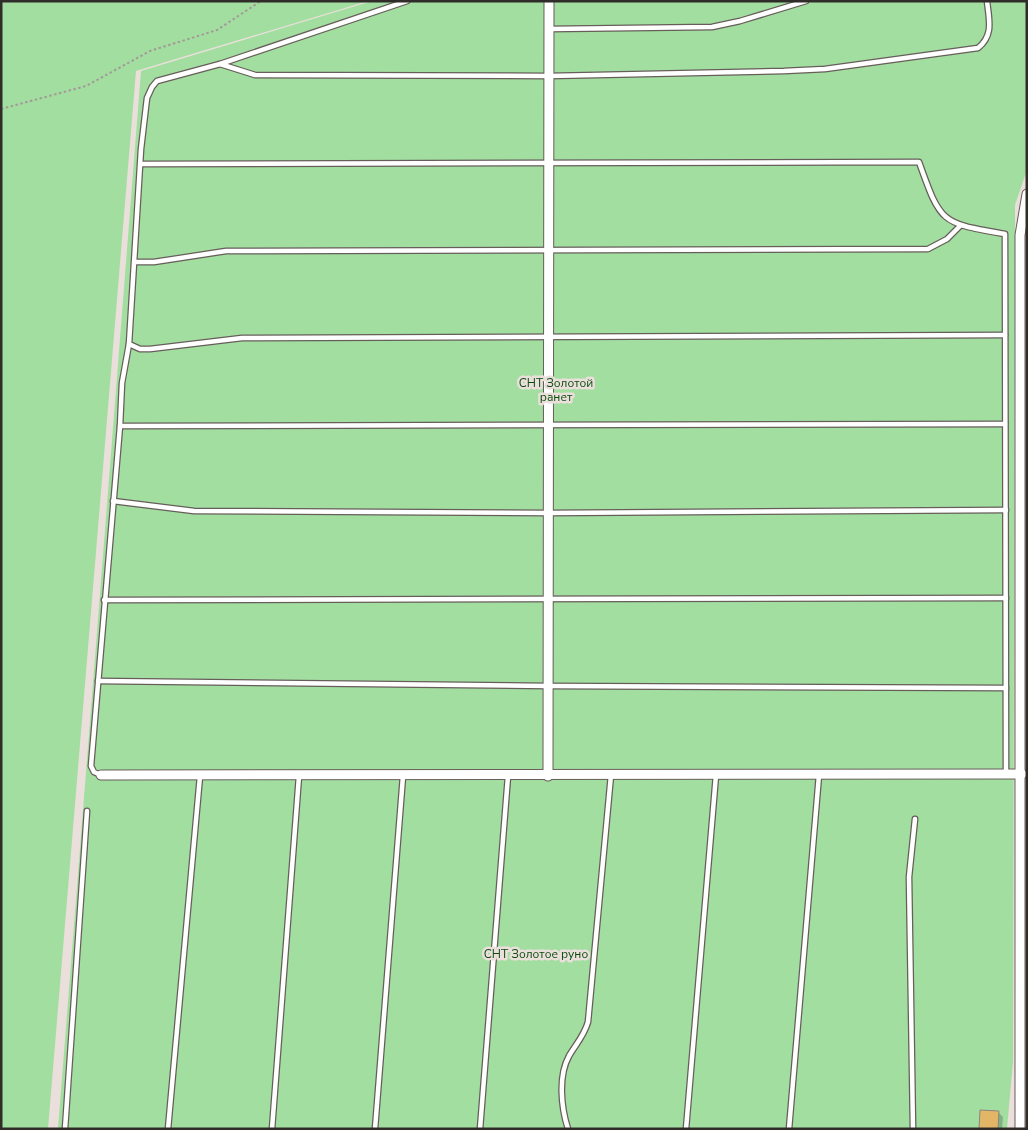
<svg xmlns="http://www.w3.org/2000/svg" width="1028" height="1130" font-family="'Nunito Sans',sans-serif">
<style>
.green{fill:#a2dea0}
.shadow{fill:#0003}
.building{fill:#e3b567;stroke:#8a857d}
.lines{fill:none;stroke-linecap:round;stroke-linejoin:round}
.service-casing{stroke:#675d5a;stroke-width:7}
.minor-casing{stroke:#675d5a;stroke-width:11}
.path{stroke:#a39a97;stroke-width:2;stroke-dasharray:2.5 2.5;stroke-linecap:butt}
.service{stroke:#fff;stroke-width:4.5}
.minor{stroke:#fff;stroke-width:9}
.labels{text-anchor:middle;dominant-baseline:central;stroke-width:5;stroke-linejoin:round;paint-order:stroke}
.park-label{font-size:12px;fill:#0a4c0e;stroke:#ebdfdb}
</style>
<rect width="100%" height="100%" fill="#ebdfdb"/>
<g class="green">
<polygon points="1,1 368,1 136,71 48,1129 1,1129"/>
<polygon points="372,1 1027,1 1027,170 1015,205 1013,1061 1007,1129 58,1129 141,71"/>
</g>
<polygon class="shadow" points="998,1112 1003,1117 1002,1129 980,1129"/>
<polygon class="building" points="980,1110 999,1111 998,1129 979,1129"/>
<g class="lines">
<g class="service-casing">
<g id="service">
<polyline points="549,29 712,27 740,21 806,1"/>
<path d="M220 64 255 75 549 76 784 71 825 69 978 48C994 35 989 20 987 1"/>
<path d="M141 164 919 162C941 224 941 223 1005 234L1006 774"/>
<polyline points="135,262 154,262 226,251 928,249 947,239 960,226"/>
<polyline points="129,344 140,349 150,349 242,338 1005,335"/>
<polyline points="120,426 1005,424"/>
<polyline points="113,501 194,511 548,513 1006,510"/>
<polyline points="104,600 1006,598"/>
<polyline points="98,681 548,686 1006,688"/>
<polyline points="101,775 94,772 91,766 120,426 122,383 129,344 141,149 147,98 152,87 157,81 220,64 407,1"/>
<polyline points="65,1129 87,811"/>
<polyline points="168,1129 200,776"/>
<polyline points="272,1129 299,776"/>
<polyline points="375,1129 403,776"/>
<polyline points="480,1129 508,776"/>
<path d="M568 1129C561 1107 558 1076 569 1056 576 1044 584 1036 588 1022L611 775"/>
<polyline points="686,1129 716,775"/>
<polyline points="789,1129 819,775"/>
<polyline points="913,1129 909,877 915,819"/>
</g>
</g>
<g class="minor-casing">
<g id="minor">
<polyline points="101,775 1022,774"/>
<polyline points="548,776 549,1"/>
<polyline points="1020,1129 1020,235 1027,194"/>
</g>
</g>
<polyline class="path" points="1,109 86,86 150,51 217,30 261,1"/>
<use href="#service" class="service"/>
<use href="#minor" class="minor"/>
</g>
<g class="labels">
<g class="park-label">
<text x="556" y="383">СНТ Золотой<tspan x="556" dy="14">ранет</tspan></text>
<text x="536" y="954">СНТ Золотое руно</text>
</g>
</g>
<rect width="1028" height="1130" fill="none" stroke="#302c2a" stroke-width="5"/>
</svg>
